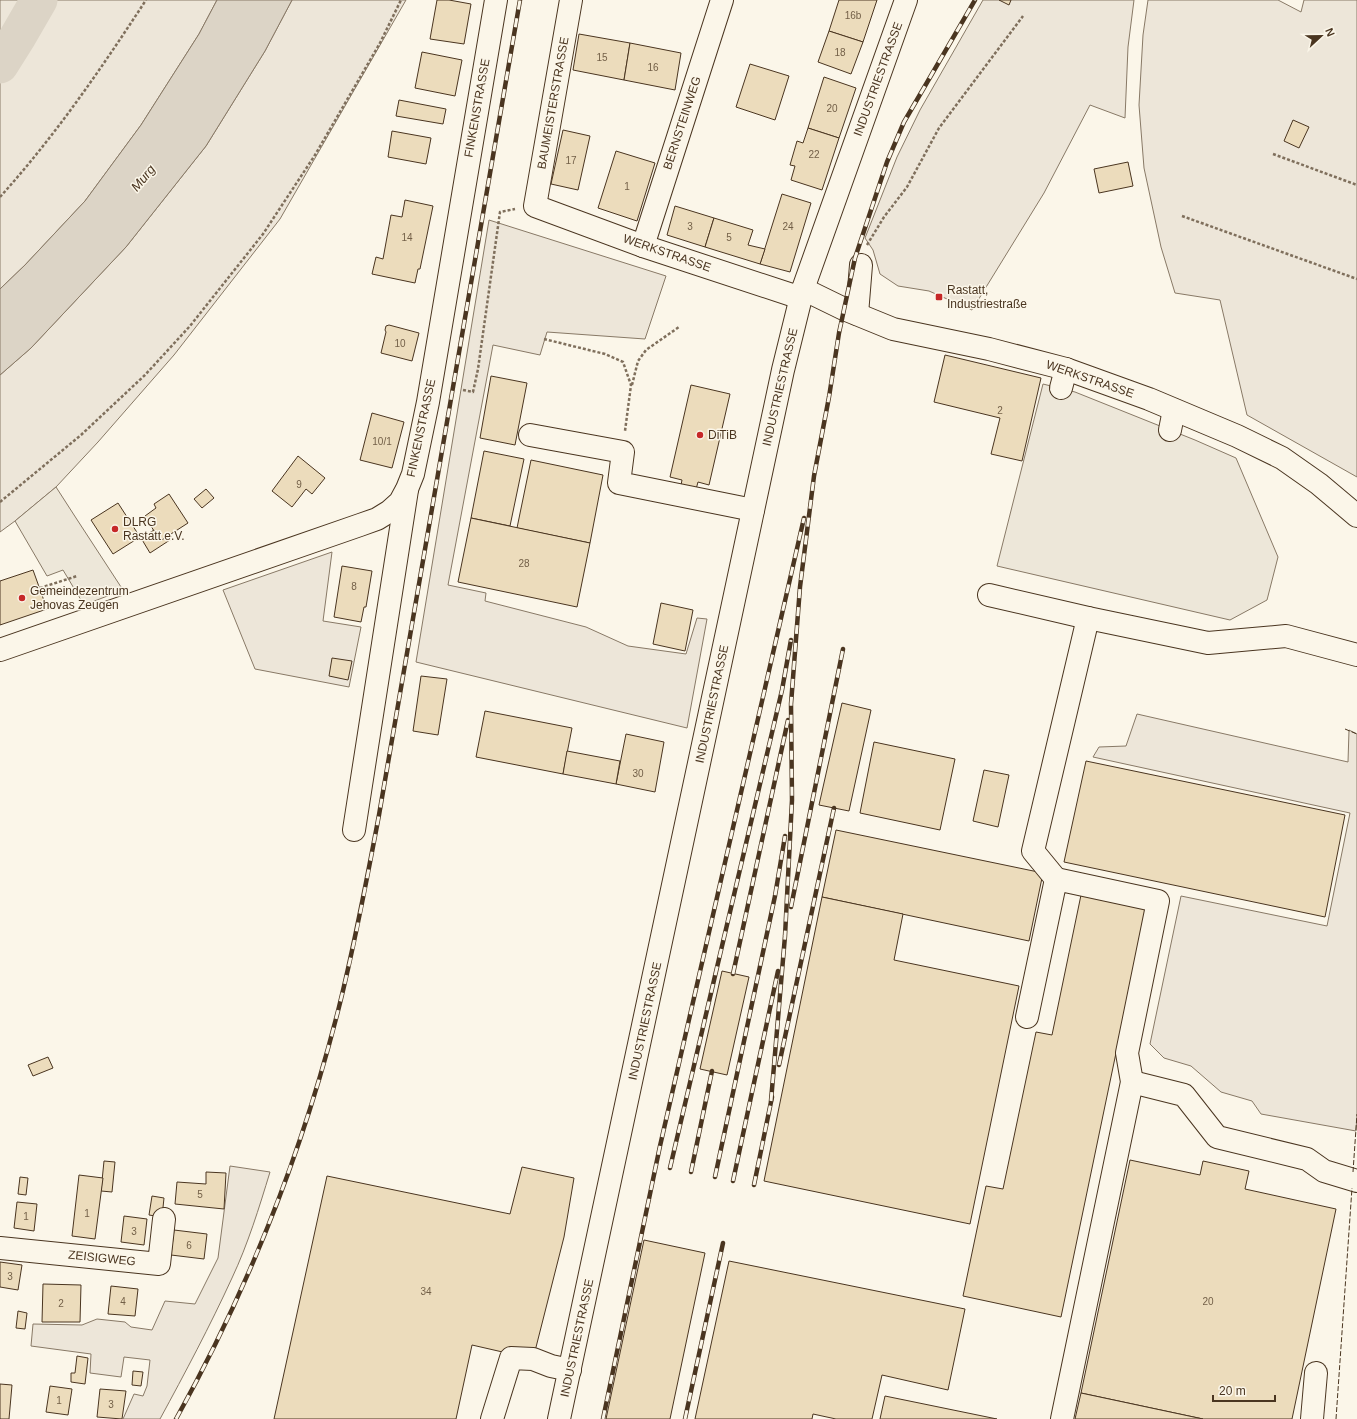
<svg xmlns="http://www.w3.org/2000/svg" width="1357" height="1419" font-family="Arial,sans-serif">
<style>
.green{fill:#ede6d9;stroke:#887966}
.parking{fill:#ede7d9;stroke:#887966}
.water{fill:#dcd4c6;stroke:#887966}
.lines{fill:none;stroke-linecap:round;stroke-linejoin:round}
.river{stroke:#dcd4c6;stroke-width:37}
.building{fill:#ecdcbc;stroke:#4a3520}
.minor-casing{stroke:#4a3520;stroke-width:24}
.path{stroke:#7f6f5c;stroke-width:2.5;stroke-dasharray:3 2;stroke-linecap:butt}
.minor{stroke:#fbf6e9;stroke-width:22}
.rail-casing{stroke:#4a3520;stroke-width:4.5}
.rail{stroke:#fbf6e9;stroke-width:3;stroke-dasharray:9;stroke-linecap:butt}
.fence{stroke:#4a3520;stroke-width:1;stroke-dasharray:5 2;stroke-linecap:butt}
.poi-dot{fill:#c62828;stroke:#fbf6e9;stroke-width:1.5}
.labels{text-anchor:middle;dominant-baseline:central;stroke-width:3;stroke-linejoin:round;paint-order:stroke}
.number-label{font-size:10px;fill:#725f47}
.street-label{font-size:12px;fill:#4a3520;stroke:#fbf6e9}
.poi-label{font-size:12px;fill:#4a3520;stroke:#fbf6e9;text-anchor:start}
.water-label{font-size:13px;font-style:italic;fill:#4a3520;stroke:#fbf6e9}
</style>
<rect width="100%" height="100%" fill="#fbf6e9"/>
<g class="green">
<polygon points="0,0 37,0 0,55"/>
<polygon points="46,0 217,0 199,34 141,125 85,201 25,265 0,289 0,79 8,68"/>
<polygon points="292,0 406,0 280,219 174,355 98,442 56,487 15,521 0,532 0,375 31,348 126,247 206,146 265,51"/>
<polygon points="983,0 1134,0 1128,47 1125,118 1090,105 1044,193 972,310 929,291 898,286 880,274 873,250 865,238 897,157 920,110"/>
<polygon points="1148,0 1278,0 1301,12 1304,0 1357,0 1357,477 1247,415 1220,300 1175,293 1161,247 1144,168 1139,105 1143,35"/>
<polygon points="489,220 666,276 645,339 547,332 540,355 493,345 448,585 486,593 485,601 586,627 628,646 686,654 697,618 707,619 687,728 416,662"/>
<polygon points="332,552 323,621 361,627 349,687 255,669 223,590"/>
<polygon points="1137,714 1348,762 1349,730 1357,734 1357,1114 1356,1131 1261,1114 1252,1101 1221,1092 1191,1066 1164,1058 1150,1044 1181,896 1327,926 1350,813 1093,757 1099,747 1126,746"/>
<path d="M230 1166 270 1172C259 1208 248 1244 232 1278 210 1326 185 1373 160 1419H123L134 1394 143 1396 147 1386 150 1360 124 1357 121 1377 90 1373 91 1354 31 1346 33 1324 82 1325 97 1319 125 1322 131 1327 152 1330 165 1301 195 1304 218 1258Z"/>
</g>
<g class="parking">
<polygon points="1043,384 1075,392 1195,440 1236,458 1278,557 1267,600 1230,620 997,566"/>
<polygon points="56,487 76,518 123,590 84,605 63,570 47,576 15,521"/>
</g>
<polygon class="water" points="217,0 292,0 265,51 206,146 126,247 31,348 0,375 0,289 25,265 85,201 141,125 199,34"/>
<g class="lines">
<polyline class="river" points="0,65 17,38 39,0"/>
</g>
<g class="building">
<polygon points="437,0 449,0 471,4 464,44 430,39"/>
<polygon points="839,0 877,0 863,42 829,31"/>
<polygon points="999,0 1011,0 1009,5"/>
<polygon points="829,31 863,42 851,74 818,62"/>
<polygon points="579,34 630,43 624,80 573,70"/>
<polygon points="630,43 681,53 675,90 624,80"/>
<polygon points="422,52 462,60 455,96 415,88"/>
<polygon points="750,64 789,76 775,120 736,107"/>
<polygon points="824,77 856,88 839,138 808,128"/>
<polygon points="399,100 446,109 443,124 396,116"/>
<polygon points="1293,120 1309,127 1299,148 1284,141"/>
<polygon points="808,128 839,138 822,190 791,180 795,166 790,165 797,141 803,143"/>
<polygon points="563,130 590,136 578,190 551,184"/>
<polygon points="392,131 431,138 426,164 388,157"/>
<polygon points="616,151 655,163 637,221 598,208"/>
<polygon points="1128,162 1133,186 1099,193 1094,169"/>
<polygon points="782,194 811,203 790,272 760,264"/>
<polygon points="405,200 433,206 420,269 418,269 415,283 372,274 376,257 383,259 391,215 402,217"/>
<polygon points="675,206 714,218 705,247 667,235"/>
<polygon points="714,218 753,230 748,245 765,249 760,264 705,247"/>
<polygon points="389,325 419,333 412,361 381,353 386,332 385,330 386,326"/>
<polygon points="945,355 1041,378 1022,461 991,454 1000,418 934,402"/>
<polygon points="491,376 527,383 515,445 480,438"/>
<polygon points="691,385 730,394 709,485 698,482 695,493 680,490 682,480 670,477"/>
<polygon points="372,413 404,422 392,468 360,460"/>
<polygon points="484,451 524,459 510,526 471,518"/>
<polygon points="298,456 325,478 312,494 306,489 292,507 272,491"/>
<polygon points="531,460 603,475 590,543 517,528"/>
<polygon points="206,489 214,498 202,508 194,499"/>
<polygon points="169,494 188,523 160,541 145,516 156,508 154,504"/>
<polygon points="118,503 140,537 113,554 91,520"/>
<polygon points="471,518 590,543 577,607 458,582"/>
<polygon points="154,530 160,541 170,535 173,538 150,553 141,538"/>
<polygon points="342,566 372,571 366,607 364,607 361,622 334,617"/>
<polygon points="33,570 47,609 0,625 0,581"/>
<polygon points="661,603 693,610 685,651 653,644"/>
<polygon points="332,658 352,661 348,680 329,676"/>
<polygon points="421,676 447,679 438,735 413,731"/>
<polygon points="842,703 871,710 849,811 819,805"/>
<polygon points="485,711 572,728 563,774 476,757"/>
<polygon points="626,734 664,742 655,792 616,784"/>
<polygon points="874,742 955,759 940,830 860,813"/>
<polygon points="567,751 620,761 616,784 563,774"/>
<polygon points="1086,761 1345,815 1325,917 1064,862"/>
<polygon points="984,770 1009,775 998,827 973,821"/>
<polygon points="836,830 1043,873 1029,941 822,897"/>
<polygon points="1081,895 1146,909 1061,1317 963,1296 986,1186 1003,1189 1036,1032 1052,1035"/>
<polygon points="822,897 903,914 894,960 1019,986 970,1224 764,1181"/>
<polygon points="722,971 749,977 727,1075 700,1069"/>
<polygon points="48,1057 53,1068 33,1076 28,1065"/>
<polygon points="1130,1160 1200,1175 1203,1161 1249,1171 1245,1189 1336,1209 1292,1419 1203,1419 1081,1393"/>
<polygon points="104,1161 115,1162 112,1192 101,1191"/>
<polygon points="522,1167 574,1178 564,1237 533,1359 472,1345 456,1419 274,1419 327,1176 510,1214"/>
<polygon points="206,1172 226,1173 224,1209 175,1204 177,1182 206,1184"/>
<polygon points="79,1175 103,1178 95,1239 72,1236"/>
<polygon points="20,1177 28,1178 26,1195 18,1194"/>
<polygon points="152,1196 164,1198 162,1217 149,1215"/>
<polygon points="17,1202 37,1204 34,1231 14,1228"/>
<polygon points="124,1216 147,1219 144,1245 121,1242"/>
<polygon points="174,1230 207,1234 204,1259 171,1255"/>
<polygon points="644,1240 705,1253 670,1419 606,1419"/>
<polygon points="729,1261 965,1309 948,1390 882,1375 872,1419 836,1419 813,1414 812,1419 695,1419"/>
<polygon points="0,1262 22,1265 18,1290 0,1287"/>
<polygon points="43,1284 81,1285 80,1322 42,1322"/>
<polygon points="111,1286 138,1289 135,1316 108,1314"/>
<polygon points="18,1311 27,1313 25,1329 16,1328"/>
<polygon points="77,1356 88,1358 85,1384 71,1382 71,1373 75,1373"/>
<polygon points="133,1371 143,1372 141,1386 132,1385"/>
<polygon points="0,1384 12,1385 9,1419 0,1419"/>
<polygon points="50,1386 72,1389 68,1415 46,1412"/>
<polygon points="100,1389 126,1391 122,1419 97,1417"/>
<polygon points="1081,1393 1203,1419 1075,1419"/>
<polygon points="885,1396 997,1419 880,1419"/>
</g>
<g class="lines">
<g class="minor-casing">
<g id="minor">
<polyline points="571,0 535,206 643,246 801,298"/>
<polyline points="643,246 722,0"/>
<polyline points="803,289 844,309 893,329 989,349 1066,369 1149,399 1237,436 1282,458 1319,484 1357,516"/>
<polyline points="857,314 861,265"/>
<polyline points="1061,388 1066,369"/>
<polyline points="1170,430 1174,410"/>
<polyline points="530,435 623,452 619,483 753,510"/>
<polyline points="989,595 1088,618 1033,851 1056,879"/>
<polyline points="1088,618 1208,643 1286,636 1357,655"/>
<polyline points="0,650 360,525 377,519 390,511 400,502 407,489 413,474 428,402 496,0"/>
<polyline points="354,830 407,490"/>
<polyline points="1027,1017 1056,879 1158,901 1127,1053 1132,1082 1062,1419"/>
<polyline points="1132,1082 1184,1095 1217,1137 1307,1159 1324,1171 1357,1181"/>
<polyline points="0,1248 159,1264 164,1219"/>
<polyline points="492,1419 511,1358 533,1359 551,1366 570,1370"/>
<polyline points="559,1419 783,370 803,289 906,0"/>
<polyline points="1312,1419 1316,1373"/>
</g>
</g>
<g class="path">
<polyline points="1273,154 1357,185"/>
<path d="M0 197C55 136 101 69 146 0"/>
<polyline points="1182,216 1357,279"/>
<polyline points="867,245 884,217 907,187 939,128 1023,16"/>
<polyline points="544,339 605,354 623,362 631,385 625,431"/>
<polyline points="632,385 638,361 646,350 679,327"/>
<polyline points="463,390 473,392 478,369 500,212 515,209"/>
<polyline points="0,502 81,435 145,375 190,326 263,234 315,155 380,43 401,0"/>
<polyline points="40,588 77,576"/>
</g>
<use href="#minor" class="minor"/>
<g class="rail-casing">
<g id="rail">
<polyline points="791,907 843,649"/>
<polyline points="733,974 788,720"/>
<polyline points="779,1065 834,808"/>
<polyline points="771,1101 785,936 792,800 791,704 800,587 814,476 829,397 839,333 855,258 887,162 904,122 975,0"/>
<polyline points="670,1168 782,690 791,640"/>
<polyline points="691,1172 712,1071"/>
<polyline points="715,1177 775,896 785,836"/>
<polyline points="733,1181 778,971"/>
<polyline points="754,1185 772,1097"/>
<path d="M176 1419C248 1290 303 1150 339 1007 355 943 367 879 379 815L520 0"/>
<polyline points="603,1419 660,1146 804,518"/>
<polyline points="685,1419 723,1243"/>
</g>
</g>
<use href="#rail" class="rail"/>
<g class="fence">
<polyline points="1345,729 1357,734"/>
<polyline points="1353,1172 1357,1114"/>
<polyline points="1336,1419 1352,1188"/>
</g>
</g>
<g class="poi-dot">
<rect x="935" y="293" width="8" height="8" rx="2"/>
<circle cx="700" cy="435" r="4"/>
<circle cx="115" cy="529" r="4"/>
<circle cx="22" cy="598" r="4"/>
</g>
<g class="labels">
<g class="number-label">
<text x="853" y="15">16b</text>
<text x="840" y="52">18</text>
<text x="602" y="57">15</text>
<text x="653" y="67">16</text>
<text x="832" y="108">20</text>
<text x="814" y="154">22</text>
<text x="571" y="160">17</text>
<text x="627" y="186">1</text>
<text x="690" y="226">3</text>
<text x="788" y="226">24</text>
<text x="407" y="237">14</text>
<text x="729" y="237">5</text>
<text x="400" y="343">10</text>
<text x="1000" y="410">2</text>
<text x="382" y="441">10/1</text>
<text x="299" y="484">9</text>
<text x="524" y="563">28</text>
<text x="354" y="586">8</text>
<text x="638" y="773">30</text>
<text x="200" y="1194">5</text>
<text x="87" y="1213">1</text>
<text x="26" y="1216">1</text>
<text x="134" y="1231">3</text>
<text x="189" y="1245">6</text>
<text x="10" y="1276">3</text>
<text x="426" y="1291">34</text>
<text x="123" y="1301">4</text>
<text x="1208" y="1301">20</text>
<text x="61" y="1303">2</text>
<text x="59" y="1400">1</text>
<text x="111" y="1404">3</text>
</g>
<g class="street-label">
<text transform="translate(878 79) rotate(-70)">INDUSTRIESTRASSE</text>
<text transform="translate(553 103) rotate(-80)">BAUMEISTERSTRASSE</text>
<text transform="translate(477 108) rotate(-80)">FINKENSTRASSE</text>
<text transform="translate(682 123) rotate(-72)">BERNSTEINWEG</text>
<text transform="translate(667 253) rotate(19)">WERKSTRASSE</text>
<text transform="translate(1090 379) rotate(19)">WERKSTRASSE</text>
<text transform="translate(780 387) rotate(-77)">INDUSTRIESTRASSE</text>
<text transform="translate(421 428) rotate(-78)">FINKENSTRASSE</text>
<text transform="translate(712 704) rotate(-78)">INDUSTRIESTRASSE</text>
<text transform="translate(645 1021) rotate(-78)">INDUSTRIESTRASSE</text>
<text transform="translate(102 1258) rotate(6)">ZEISIGWEG</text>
<text transform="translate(577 1338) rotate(-78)">INDUSTRIESTRASSE</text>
</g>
<g class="poi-label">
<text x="947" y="290">Rastatt,<tspan x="947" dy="14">Industriestraße</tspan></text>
<text x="708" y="435">DiTiB</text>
<text x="123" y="522">DLRG<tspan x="123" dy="14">Rastatt e.V.</tspan></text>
<text x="30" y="591">Gemeindezentrum<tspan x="30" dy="14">Jehovas Zeugen</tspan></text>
</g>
<g class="water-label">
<text transform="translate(143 178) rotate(-50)">Murg</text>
</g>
</g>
<g transform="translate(1321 36) rotate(68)" stroke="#fbf6e9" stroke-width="3" paint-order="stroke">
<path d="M0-3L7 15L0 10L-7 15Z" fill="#4a3520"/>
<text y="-6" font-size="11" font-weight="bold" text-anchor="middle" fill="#4a3520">N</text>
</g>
<path d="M1213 1395v6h62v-6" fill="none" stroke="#4a3520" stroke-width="2"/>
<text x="1219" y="1395" font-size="12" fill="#4a3520" stroke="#fbf6e9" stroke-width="3" paint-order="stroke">20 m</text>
</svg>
